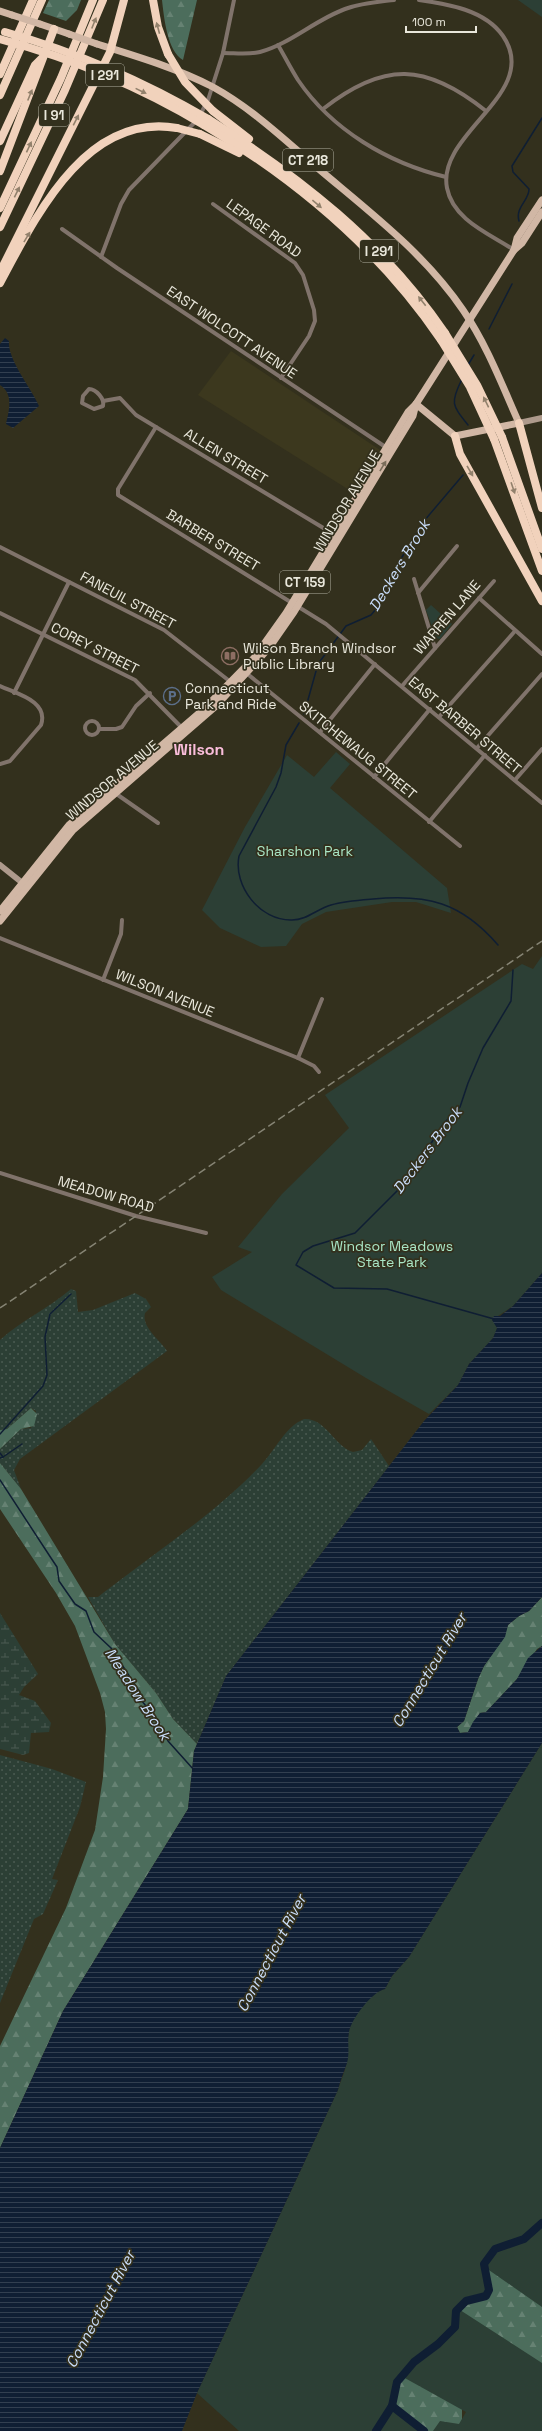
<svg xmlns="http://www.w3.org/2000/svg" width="542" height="2431" font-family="'Space Grotesk',sans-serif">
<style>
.built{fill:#3c381e}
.grass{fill:url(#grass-dots)}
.forest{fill:url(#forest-firs)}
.wetland{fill:url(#wetland-marsh)}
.park{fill:#2c3f35}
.water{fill:url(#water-rules)}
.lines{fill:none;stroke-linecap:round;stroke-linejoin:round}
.stream{stroke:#0f1e33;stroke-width:1.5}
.river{stroke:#0f1e33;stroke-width:8}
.street{stroke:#80736b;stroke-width:4}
.secondary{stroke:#ae9a8c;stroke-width:6}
.primary{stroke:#d1b7a5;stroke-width:7}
.highway{stroke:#f1d2bc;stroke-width:8}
.rail{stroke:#868474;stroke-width:1.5;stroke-dasharray:8 4;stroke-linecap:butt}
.primary-bridge{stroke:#d1b7a5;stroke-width:7}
.highway-bridge{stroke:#f1d2bc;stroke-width:8}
.oneway{fill:#92816c}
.oneway2{fill:#7a6d5a}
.labels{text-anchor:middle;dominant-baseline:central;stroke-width:3.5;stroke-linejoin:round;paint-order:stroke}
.shield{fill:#33301d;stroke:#b2b0a2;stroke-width:1}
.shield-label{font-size:13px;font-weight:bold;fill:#e9e7db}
.street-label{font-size:14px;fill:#e9e7db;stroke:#33301d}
.poi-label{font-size:14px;fill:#e9e7db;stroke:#33301d;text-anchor:start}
.park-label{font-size:14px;fill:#a9e6c6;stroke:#33301d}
.water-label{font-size:15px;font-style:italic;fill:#cadefb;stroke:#33301d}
.quarter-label{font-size:16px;font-weight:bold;fill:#fabddb;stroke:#33301d}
</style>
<defs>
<pattern id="grass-dots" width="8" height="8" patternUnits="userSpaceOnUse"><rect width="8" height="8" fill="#2c3f35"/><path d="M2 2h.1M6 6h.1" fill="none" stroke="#4b5b52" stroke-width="1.8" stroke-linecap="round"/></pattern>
<pattern id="forest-firs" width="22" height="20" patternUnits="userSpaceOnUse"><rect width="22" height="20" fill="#4c6d5c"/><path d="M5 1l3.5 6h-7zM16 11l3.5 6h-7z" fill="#668273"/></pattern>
<pattern id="wetland-marsh" width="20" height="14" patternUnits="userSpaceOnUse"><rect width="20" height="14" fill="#2c3f35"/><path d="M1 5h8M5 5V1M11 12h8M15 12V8" fill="none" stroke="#4b5b52"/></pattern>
<pattern id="water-rules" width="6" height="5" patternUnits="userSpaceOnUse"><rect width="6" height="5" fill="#0f1e33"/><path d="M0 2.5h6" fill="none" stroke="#323f50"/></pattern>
</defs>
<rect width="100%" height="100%" fill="#33301d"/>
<polygon class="built" points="231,351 380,450 354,493 198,395"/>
<g class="grass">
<path d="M71 1289 76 1291 78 1312 93 1310 135 1293 146 1299 151 1307 145 1313C141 1327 161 1341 167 1351L20 1459 14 1470 21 1489 0 1463V1449L21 1429 31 1428 36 1411 31 1408 7 1429 0 1430V1340C22 1320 49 1308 71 1289Z"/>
<path d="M304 1419C326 1418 334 1446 353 1452L362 1450 371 1439 389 1466 226 1676 197 1744 173 1719 156 1693 115 1644 88 1597H98L103 1593C156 1552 216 1513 262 1464 276 1449 285 1427 304 1419Z"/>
<polygon points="0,1755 52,1769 86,1782 80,1807 52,1879 58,1880 43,1914 34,1919 0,2003"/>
</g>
<g class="forest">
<polygon points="49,0 81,0 77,10 66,21 43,13"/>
<path d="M162 0H197L183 60C167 51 164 17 162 0Z"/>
<polygon points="31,1408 37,1414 34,1426 21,1429 0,1449 0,1430 7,1429"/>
<polygon points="0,1463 21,1489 115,1644 156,1693 173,1719 197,1744 194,1751 188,1809 63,2011 0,2148 0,2046 66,1908 95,1830 103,1777 106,1729 105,1712 100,1693 75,1626 56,1593 0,1509"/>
<polygon points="542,1597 542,1646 537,1649 517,1679 486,1712 480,1713 468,1732 460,1733 457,1727 464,1721 478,1679 484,1666 504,1637 508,1625 519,1616 529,1611"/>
<polygon points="542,2196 542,2395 462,2408 462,2423 468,2431 360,2431 378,2402"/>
</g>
<polygon class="wetland" points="0,1613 38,1674 24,1687 19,1695 35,1701 51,1723 49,1732 31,1733 29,1753 23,1755 0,1749"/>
<g class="park">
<polygon points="518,0 542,0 542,17"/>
<polygon points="431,605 452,624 440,639 436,638 426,610"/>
<polygon points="336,752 350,764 330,788 447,888 451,913 416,902 392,902 326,912 302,924 286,946 261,947 220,928 202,910 245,827 287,755 314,777"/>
<polygon points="542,956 542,1273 513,1306 492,1320 496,1323 497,1329 493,1338 469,1364 458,1385 429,1414 366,1378 221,1290 212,1277 252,1252 238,1247 282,1194 349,1128 325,1095 522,964 533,969"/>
<path d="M542 1743V2307L486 2268V2292L460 2310 542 2363V2431H433L440 2421 459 2424 466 2412 403 2377 395 2389 390 2410 401 2415 420 2431H239L197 2393 338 2090C341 2080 346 2070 347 2060 348 2051 347 2041 349 2032 351 2017 371 1992 385 1989L392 1976 409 1957Z"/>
</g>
<g class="water">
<path d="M5 338 9 341C7 359 32 389 39 406L13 428 6 424C9 411 14 394 0 385V344Z"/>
<path d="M542 1273V1597L529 1611 519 1616 508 1625 505 1637 484 1666 478 1679 464 1721 457 1727 460 1733 468 1732 473 1722 480 1713 486 1712 517 1679 528 1658 542 1646V1743L409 1957 392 1976 385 1989C373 1991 351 2019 349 2032 347 2042 350 2053 347 2063 344 2072 340 2081 338 2090L197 2393 182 2431H0V2148L63 2011 188 1809 194 1751 226 1676 424 1421 458 1385 469 1364 493 1338 497 1328 492 1320 494 1316H500L513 1306Z"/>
</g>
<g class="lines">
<g class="stream">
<path d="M519 221C515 207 529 201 529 189L513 172 512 166 542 118"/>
<polyline points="489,329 512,284"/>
<polyline points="468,365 474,355"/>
<path d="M462 379C450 403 452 405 468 425"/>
<polyline points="304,714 318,664 346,626 371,615 376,609 399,562 424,521 463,475"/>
<path d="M299 723 286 745 281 773 276 787 239 856C233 886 260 921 292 920 307 920 317 909 331 905 344 901 360 900 373 899 427 894 461 902 498 945"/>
<polyline points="494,1319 387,1289 334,1288 296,1265 303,1252 313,1246 355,1233 407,1181 444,1123 460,1107 468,1083 483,1048 511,1001 513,970"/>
<polyline points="0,1434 43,1386 47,1375 45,1337 50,1314 71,1294"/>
<polyline points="0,1453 3,1457 0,1458"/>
<polyline points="3,1457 22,1444"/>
<polyline points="0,1480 51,1558 57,1567 59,1581 75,1604 86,1611 94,1632 111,1648 139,1691 141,1700 156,1718 168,1741 194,1770"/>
</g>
<g class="river">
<polyline points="392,2406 424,2431"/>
<polyline points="376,2431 392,2406 397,2382 414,2362 438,2344 455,2327 456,2311 466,2301 486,2296 489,2290 484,2264 495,2249 524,2239 542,2223"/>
</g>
<g class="street">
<path d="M419 0C448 4 485 10 503 36 542 93 436 133 447 188 453 220 490 234 514 250"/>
<path d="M278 45C285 57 291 69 298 80 332 130 388 163 446 177"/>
<path d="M223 53C235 53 248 55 260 52 290 44 315 20 345 9 361 3 377 2 394 0"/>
<path d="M323 109C384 61 426 63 486 111"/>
<polyline points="200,115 208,100 223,53 234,0"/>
<polyline points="213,204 295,263 303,275 314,310 315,321 309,336 281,378"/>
<polyline points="62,229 117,268 387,448"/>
<polyline points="101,257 121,204 129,190 196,121"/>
<path d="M89 389C96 389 105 399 103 406L94 409 82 403 83 396Z"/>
<polyline points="103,401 120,398 136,415 335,535"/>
<polyline points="156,427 118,489 118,495 326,624 542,803"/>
<polyline points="0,547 164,630 232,683"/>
<polyline points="414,579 435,648"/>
<polyline points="418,593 457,546"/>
<polyline points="479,598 542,654"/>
<polyline points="0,613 135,680 183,729"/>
<polyline points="245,672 460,846"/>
<path d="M0 686C17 694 49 701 41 725L10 761 0 764"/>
<polyline points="402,686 494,581"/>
<polyline points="14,693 69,582"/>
<polyline points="439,717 515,631"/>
<circle cx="92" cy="728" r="7"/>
<polyline points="99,729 116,729 122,727 136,706 150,693"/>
<polyline points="320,732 375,664"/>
<polyline points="477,748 542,674"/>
<polyline points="374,777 430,709"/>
<polyline points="515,780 542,749"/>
<polyline points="115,793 158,823"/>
<polyline points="429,822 485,755"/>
<polyline points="0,938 298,1058 314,1066 319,1072"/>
<polyline points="103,980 121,934 122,920"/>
<polyline points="298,1058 322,999"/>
<polyline points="0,1173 136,1216 206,1233"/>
</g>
<g class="secondary">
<polyline points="519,423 542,418"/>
<polyline points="0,865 25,885"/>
</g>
<g class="primary">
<polyline points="0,11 12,15"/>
<polyline points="40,24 69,34"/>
<path d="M97 44C136 56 176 68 213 87 253 109 286 141 320 170 371 213 425 254 463 310 487 345 502 385 519 423L455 436 416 404"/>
<polyline points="514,250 517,238 542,200"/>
<polyline points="0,911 69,825 204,709 254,658 286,613 408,412 416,404"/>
<polyline points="0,921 73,830 217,705 269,648 294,612 388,457 413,416 416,404 425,390 514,250 522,243 542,212"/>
</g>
<g class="highway">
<polyline points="153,0 158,27 168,54"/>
<polyline points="0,74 33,0"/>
<polyline points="0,95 42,0"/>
<polyline points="213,111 249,139"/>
<path d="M208 119C300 177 383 242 445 333"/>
<path d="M204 125C297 180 380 250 441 340"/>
<polyline points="200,134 239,153"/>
<polyline points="0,141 35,65 41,59"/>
<polyline points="0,171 54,29"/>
<polyline points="0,208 61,78 93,0"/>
<polyline points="0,227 65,90 103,0"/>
<polyline points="0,272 110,52 124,0"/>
<path d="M0 283C36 216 86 112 177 128"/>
<polyline points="519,423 542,508"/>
<polyline points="455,436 460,454 542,601"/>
<polyline points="502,437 542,549"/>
<polyline points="494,439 542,571"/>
</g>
<polyline class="rail" points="0,1308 542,941"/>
<g class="primary-bridge">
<polyline points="12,15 40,24"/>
<polyline points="69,34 97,44"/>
</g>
<g class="highway-bridge">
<path d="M5 32C76 52 145 82 208 119"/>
<path d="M0 39C71 58 141 87 204 125"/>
<polyline points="168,54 185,82 213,111"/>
<polyline points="177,128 200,134"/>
<polyline points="445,333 477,385 502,437"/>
<polyline points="441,340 470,387 494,439"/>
</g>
</g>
<defs><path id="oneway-solid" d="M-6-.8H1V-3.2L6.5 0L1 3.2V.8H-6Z"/></defs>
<g class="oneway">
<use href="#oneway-solid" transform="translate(94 23) rotate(-68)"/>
<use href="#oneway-solid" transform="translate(158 28) rotate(-105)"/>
<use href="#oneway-solid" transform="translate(141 91) rotate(26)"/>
<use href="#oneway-solid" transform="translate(30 95) rotate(-68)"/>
<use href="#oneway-solid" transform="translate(76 120) rotate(-63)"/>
<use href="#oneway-solid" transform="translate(29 147) rotate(-65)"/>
<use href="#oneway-solid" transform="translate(17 192) rotate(-64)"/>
<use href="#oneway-solid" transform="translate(317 204) rotate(40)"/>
<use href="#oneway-solid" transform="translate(27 237) rotate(-59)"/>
<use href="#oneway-solid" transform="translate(422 301) rotate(-128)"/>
<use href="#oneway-solid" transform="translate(486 402) rotate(-116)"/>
<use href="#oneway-solid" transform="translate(470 471) rotate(60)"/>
<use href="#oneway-solid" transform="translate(513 488) rotate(71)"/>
</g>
<use class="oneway2" href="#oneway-solid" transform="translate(383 466) rotate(-59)"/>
<defs>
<g id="library-ring" transform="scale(0.9)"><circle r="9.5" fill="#33301d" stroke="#8d6e63" stroke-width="1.5"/><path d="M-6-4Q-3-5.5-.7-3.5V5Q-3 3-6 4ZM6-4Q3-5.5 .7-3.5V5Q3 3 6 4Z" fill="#8d6e63"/></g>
<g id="parking-ring" transform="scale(0.9)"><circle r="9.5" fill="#33301d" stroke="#5c6f8a" stroke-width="1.5"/><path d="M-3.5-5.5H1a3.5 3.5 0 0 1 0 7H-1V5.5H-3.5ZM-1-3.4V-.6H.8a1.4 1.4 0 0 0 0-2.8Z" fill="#5c6f8a"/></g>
</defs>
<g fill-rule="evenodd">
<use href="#library-ring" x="230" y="656"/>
<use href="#parking-ring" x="172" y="696"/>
</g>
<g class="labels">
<g class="shield">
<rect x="86" y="64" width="38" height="22" rx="3"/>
<rect x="39" y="104" width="30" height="22" rx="3"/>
<rect x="283" y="149" width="50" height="22" rx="3"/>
<rect x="360" y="240" width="38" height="22" rx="3"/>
<rect x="280" y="571" width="50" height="22" rx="3"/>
</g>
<g class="shield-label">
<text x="105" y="75">I 291</text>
<text x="54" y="115">I 91</text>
<text x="308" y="160">CT 218</text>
<text x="379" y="251">I 291</text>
<text x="305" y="582">CT 159</text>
</g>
<g class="street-label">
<text transform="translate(264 228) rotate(36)">LEPAGE ROAD</text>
<text transform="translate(232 332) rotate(34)">EAST WOLCOTT AVENUE</text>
<text transform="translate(226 456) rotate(31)">ALLEN STREET</text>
<text transform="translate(347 501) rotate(-59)">WINDSOR AVENUE</text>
<text transform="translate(213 540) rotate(31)">BARBER STREET</text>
<text transform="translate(128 600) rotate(28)">FANEUIL STREET</text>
<text transform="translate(447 617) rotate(-49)">WARREN LANE</text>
<text transform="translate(95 648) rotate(27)">COREY STREET</text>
<text transform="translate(465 725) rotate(40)">EAST BARBER STREET</text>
<text transform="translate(358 750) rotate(39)">SKITCHEWAUG STREET</text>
<text transform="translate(112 780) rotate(-40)">WINDSOR AVENUE</text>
<text transform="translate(165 993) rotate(22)">WILSON AVENUE</text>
<text transform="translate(106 1194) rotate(16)">MEADOW ROAD</text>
</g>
<g class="poi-label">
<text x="243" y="648">Wilson Branch Windsor<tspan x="243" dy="16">Public Library</tspan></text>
<text x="185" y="688">Connecticut<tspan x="185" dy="16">Park and Ride</tspan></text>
</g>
<g class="park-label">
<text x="305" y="851">Sharshon Park</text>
<text x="392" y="1246">Windsor Meadows<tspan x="392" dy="16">State Park</tspan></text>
</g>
<g class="water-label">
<text transform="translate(399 565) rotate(-59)">Deckers Brook</text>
<text transform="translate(427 1150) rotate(-53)">Deckers Brook</text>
<text transform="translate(429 1670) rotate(-59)">Connecticut River</text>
<text transform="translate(138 1694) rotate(57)">Meadow Brook</text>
<text transform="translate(271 1953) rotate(-62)">Connecticut River</text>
<text transform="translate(100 2309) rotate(-62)">Connecticut River</text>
</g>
<g class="quarter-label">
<text x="199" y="749">Wilson</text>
</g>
</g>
<path d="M406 26v6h70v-6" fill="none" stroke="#e9e7db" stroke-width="2"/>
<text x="412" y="26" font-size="12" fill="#e9e7db" stroke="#33301d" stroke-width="3" paint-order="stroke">100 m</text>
</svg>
